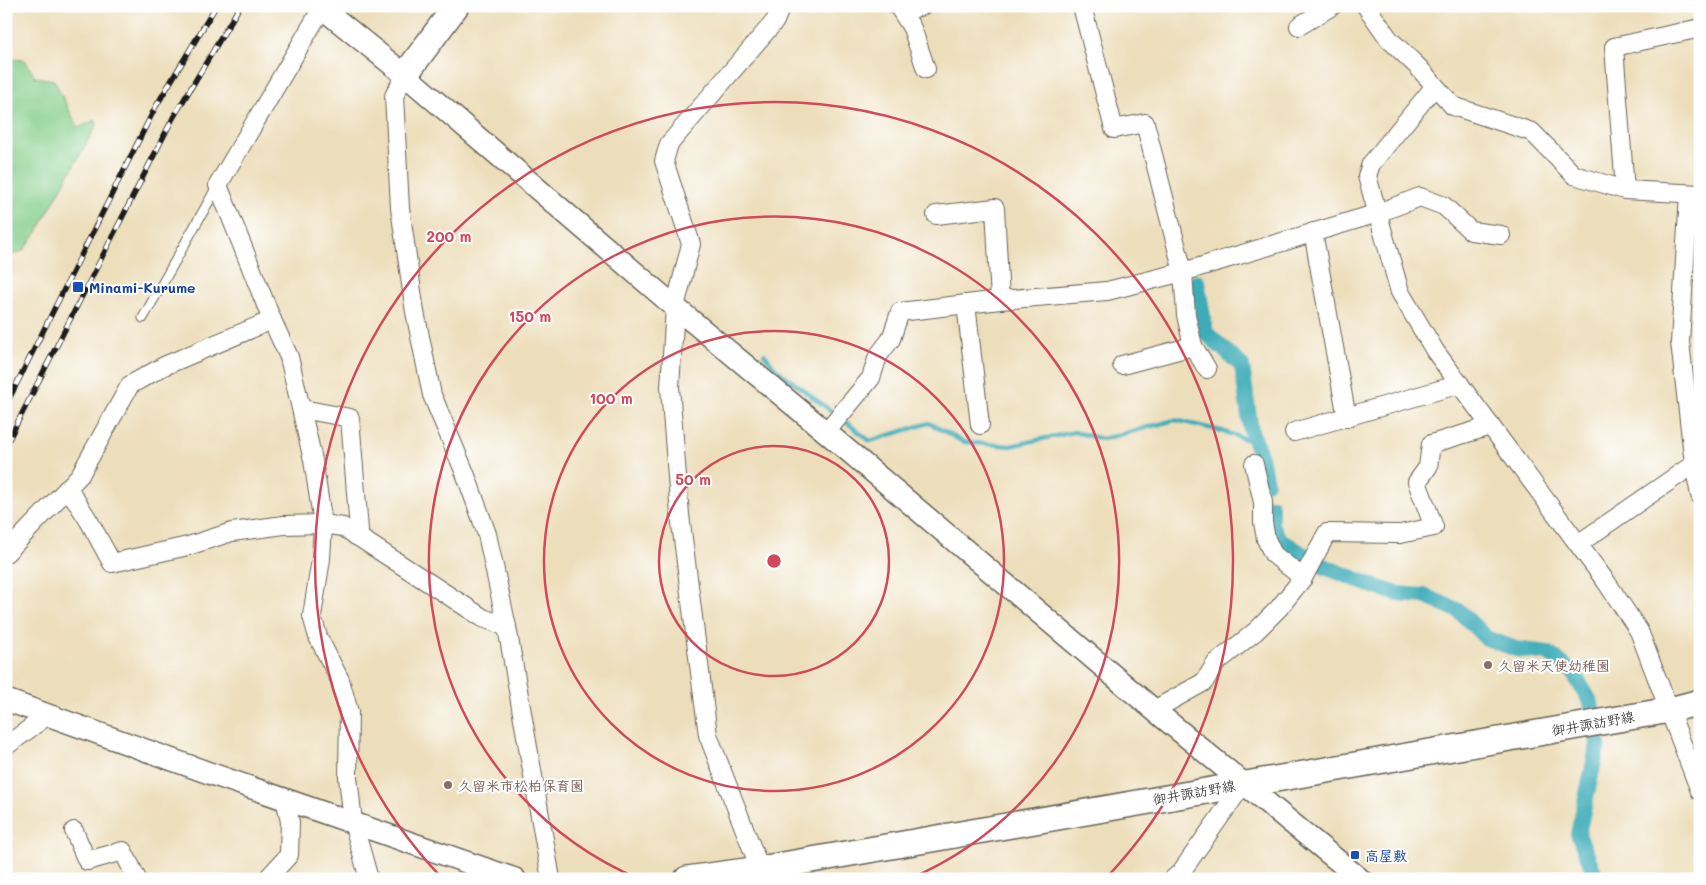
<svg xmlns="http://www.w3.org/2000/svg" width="1706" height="885" font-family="Mali,'Klee One',sans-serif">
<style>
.green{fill:#85ce8b;stroke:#507554}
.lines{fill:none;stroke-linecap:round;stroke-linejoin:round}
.stream{stroke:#3cacb8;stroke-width:4.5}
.canal{stroke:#3cacb8;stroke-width:16}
.service-casing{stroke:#656054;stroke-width:11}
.minor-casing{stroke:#656054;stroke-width:20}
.tertiary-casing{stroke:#656054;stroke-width:24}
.secondary-casing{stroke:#656054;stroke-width:28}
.service{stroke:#fff;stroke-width:9}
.minor{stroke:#fff;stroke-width:18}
.tertiary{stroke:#fff;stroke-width:21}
.secondary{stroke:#fff;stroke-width:25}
.rail-casing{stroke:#1c1c1c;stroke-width:5.5}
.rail{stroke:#fff;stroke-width:4;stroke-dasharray:11;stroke-linecap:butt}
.ring{fill:none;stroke:#d1495b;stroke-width:2.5}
.transit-dot{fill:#1a4fb4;stroke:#fff;stroke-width:2}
.education-dot{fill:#8d6e63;stroke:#fff;stroke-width:2}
.labels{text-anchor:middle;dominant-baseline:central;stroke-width:4;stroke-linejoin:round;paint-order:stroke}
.transit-label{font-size:14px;font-weight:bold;fill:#164399;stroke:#fff;text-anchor:start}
.education-label{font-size:14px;font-weight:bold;fill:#785e54;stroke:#fff;text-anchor:start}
.street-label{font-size:14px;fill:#1c1c1c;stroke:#fff}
.centre{fill:#d1495b;stroke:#fff;stroke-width:2.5}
.ring-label{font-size:15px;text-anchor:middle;font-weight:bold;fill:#d1495b;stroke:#fff;stroke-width:4;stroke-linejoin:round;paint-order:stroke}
</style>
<rect width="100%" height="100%" fill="#fff"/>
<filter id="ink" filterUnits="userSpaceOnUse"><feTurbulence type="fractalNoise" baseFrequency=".02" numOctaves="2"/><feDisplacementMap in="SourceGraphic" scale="10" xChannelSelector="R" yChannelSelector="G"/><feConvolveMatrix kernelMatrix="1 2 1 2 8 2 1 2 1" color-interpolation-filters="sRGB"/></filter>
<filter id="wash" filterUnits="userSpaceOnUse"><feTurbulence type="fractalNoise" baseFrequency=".0096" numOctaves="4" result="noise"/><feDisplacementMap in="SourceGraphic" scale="20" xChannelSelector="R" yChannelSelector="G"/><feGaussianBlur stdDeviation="1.12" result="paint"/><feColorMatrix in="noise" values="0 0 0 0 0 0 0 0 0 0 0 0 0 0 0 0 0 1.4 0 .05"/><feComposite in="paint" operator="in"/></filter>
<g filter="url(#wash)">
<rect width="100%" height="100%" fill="#eddebb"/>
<polygon class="green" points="6,59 25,60 35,77 54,80 78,128 95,120 97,124 37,232 23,251 6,257"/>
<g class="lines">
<g class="stream">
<polyline points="764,354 776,369 835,414"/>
<polyline points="841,418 870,441 929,423 963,442 1010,446 1074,432 1103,439 1175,420 1222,431 1254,442"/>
</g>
<g class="canal">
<polyline points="1197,282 1206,333 1242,366 1251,431 1261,457 1266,482"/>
<polyline points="1271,506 1271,525 1279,539 1318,564 1373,586 1398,594 1425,596 1459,611 1486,638 1516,649 1548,653 1573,672 1591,703 1598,744 1578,834 1597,879"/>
</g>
</g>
</g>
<g filter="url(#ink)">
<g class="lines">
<g class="service-casing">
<polyline id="service" points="143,318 218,185"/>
</g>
<g class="minor-casing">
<g id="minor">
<polyline points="898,6 912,28 926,69"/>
<polyline points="1082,6 1114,129 1145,123 1183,272 1186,315 1193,346 1207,369"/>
<polyline points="1366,6 1389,39 1418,67 1453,106 1532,132 1574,175 1625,190 1700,194"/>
<polyline points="322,8 218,185 272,320 289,357 313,460 323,524 321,559 312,616 318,637 340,680 349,712 348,777 353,822 369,879"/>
<polyline points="902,12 922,6"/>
<polyline points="1299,26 1332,6"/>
<polyline points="405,75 394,96 400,208 415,312 432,395 465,473 487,534 507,627 551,879"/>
<polyline points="1435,86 1371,164 1367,176 1400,292 1435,351 1607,583 1639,631 1700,791"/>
<polyline points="1625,190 1614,47 1696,29 1700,30"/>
<polyline points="1689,194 1680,342 1694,464 1700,495"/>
<polyline points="936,215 995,208 1000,300"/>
<polyline points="1313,232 1347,418"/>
<polyline points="966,304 980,425"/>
<polyline points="272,320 164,366 130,385 80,475 68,488 89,521 112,563 188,546 232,532 284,525 323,524 343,527 483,618 507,627"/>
<polyline points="1122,365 1193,346"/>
<polyline points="302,409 350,418 359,530 356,536"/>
<polyline points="826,432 871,378 878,356 891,339 900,312 1000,300 1107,291 1183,272 1378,213 1420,197 1444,206 1471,231 1501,235"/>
<polyline points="1294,432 1460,384"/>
<polyline points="1254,464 1263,502 1263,522 1266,539 1273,554 1303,578"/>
<polyline points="1578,544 1694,464"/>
<polyline points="6,553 68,488"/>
<polyline points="1154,710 1204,682 1216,663 1256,631 1279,608 1303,578 1327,533 1400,534 1434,527 1417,482 1428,467 1431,444 1491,426"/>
<polyline points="6,746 48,715"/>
<polyline points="74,831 87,861 123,851 137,879"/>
<polyline points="760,869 708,735 680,515 670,387 675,307 691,244 664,161 669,144 775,21 781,6"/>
<polyline points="267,879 289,855 290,822 285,798"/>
<polyline points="1173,879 1181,872 1244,783"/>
</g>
</g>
<g class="tertiary-casing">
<g id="tertiary">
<polyline points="322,8 405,75 675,307 826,432 1154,710 1360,879"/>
<polyline points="6,700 209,773 515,879"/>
</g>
</g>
<g class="secondary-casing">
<g id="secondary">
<polyline points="405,75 456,6"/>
<polyline points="687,879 760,869 1670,710 1700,702"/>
</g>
</g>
<use href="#service" class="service"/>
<use href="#minor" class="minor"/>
<use href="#tertiary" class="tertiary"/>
<use href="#secondary" class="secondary"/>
<g class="rail-casing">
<g id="rail">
<polyline points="6,405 155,108 216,6"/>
<polyline points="6,445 173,118 240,6"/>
</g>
</g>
<use href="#rail" class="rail"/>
</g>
</g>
<g class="ring">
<circle cx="774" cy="561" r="115"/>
<circle cx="774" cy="561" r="230"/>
<path d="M639 879A345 345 0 1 1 909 879"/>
<path d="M441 877A459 459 0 1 1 1107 877"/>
</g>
<g class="transit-dot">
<rect x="72" y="281" width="12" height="12" rx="2.5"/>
<rect x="1350" y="850" width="10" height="10" rx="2.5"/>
</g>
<g class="education-dot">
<circle cx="1488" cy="665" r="5"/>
<circle cx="448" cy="785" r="5"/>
</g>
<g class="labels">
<g class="transit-label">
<text x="89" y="287">Minami-Kurume</text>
<text x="1365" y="855">高屋敷</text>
</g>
<g class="education-label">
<text x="1498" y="665">久留米天使幼稚園</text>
<text x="458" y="785">久留米市松柏保育園</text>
</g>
<g class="street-label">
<text transform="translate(1593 723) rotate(-10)">御井諏訪野線</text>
<text transform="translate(1194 792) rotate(-10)">御井諏訪野線</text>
</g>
</g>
<circle cx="774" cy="561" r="8" class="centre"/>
<g class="ring-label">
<text x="449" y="242">200 m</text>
<text x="530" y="322">150 m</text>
<text x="611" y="404">100 m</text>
<text x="693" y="485">50 m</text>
</g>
<rect width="1706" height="885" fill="none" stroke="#fff" stroke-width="25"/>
</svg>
